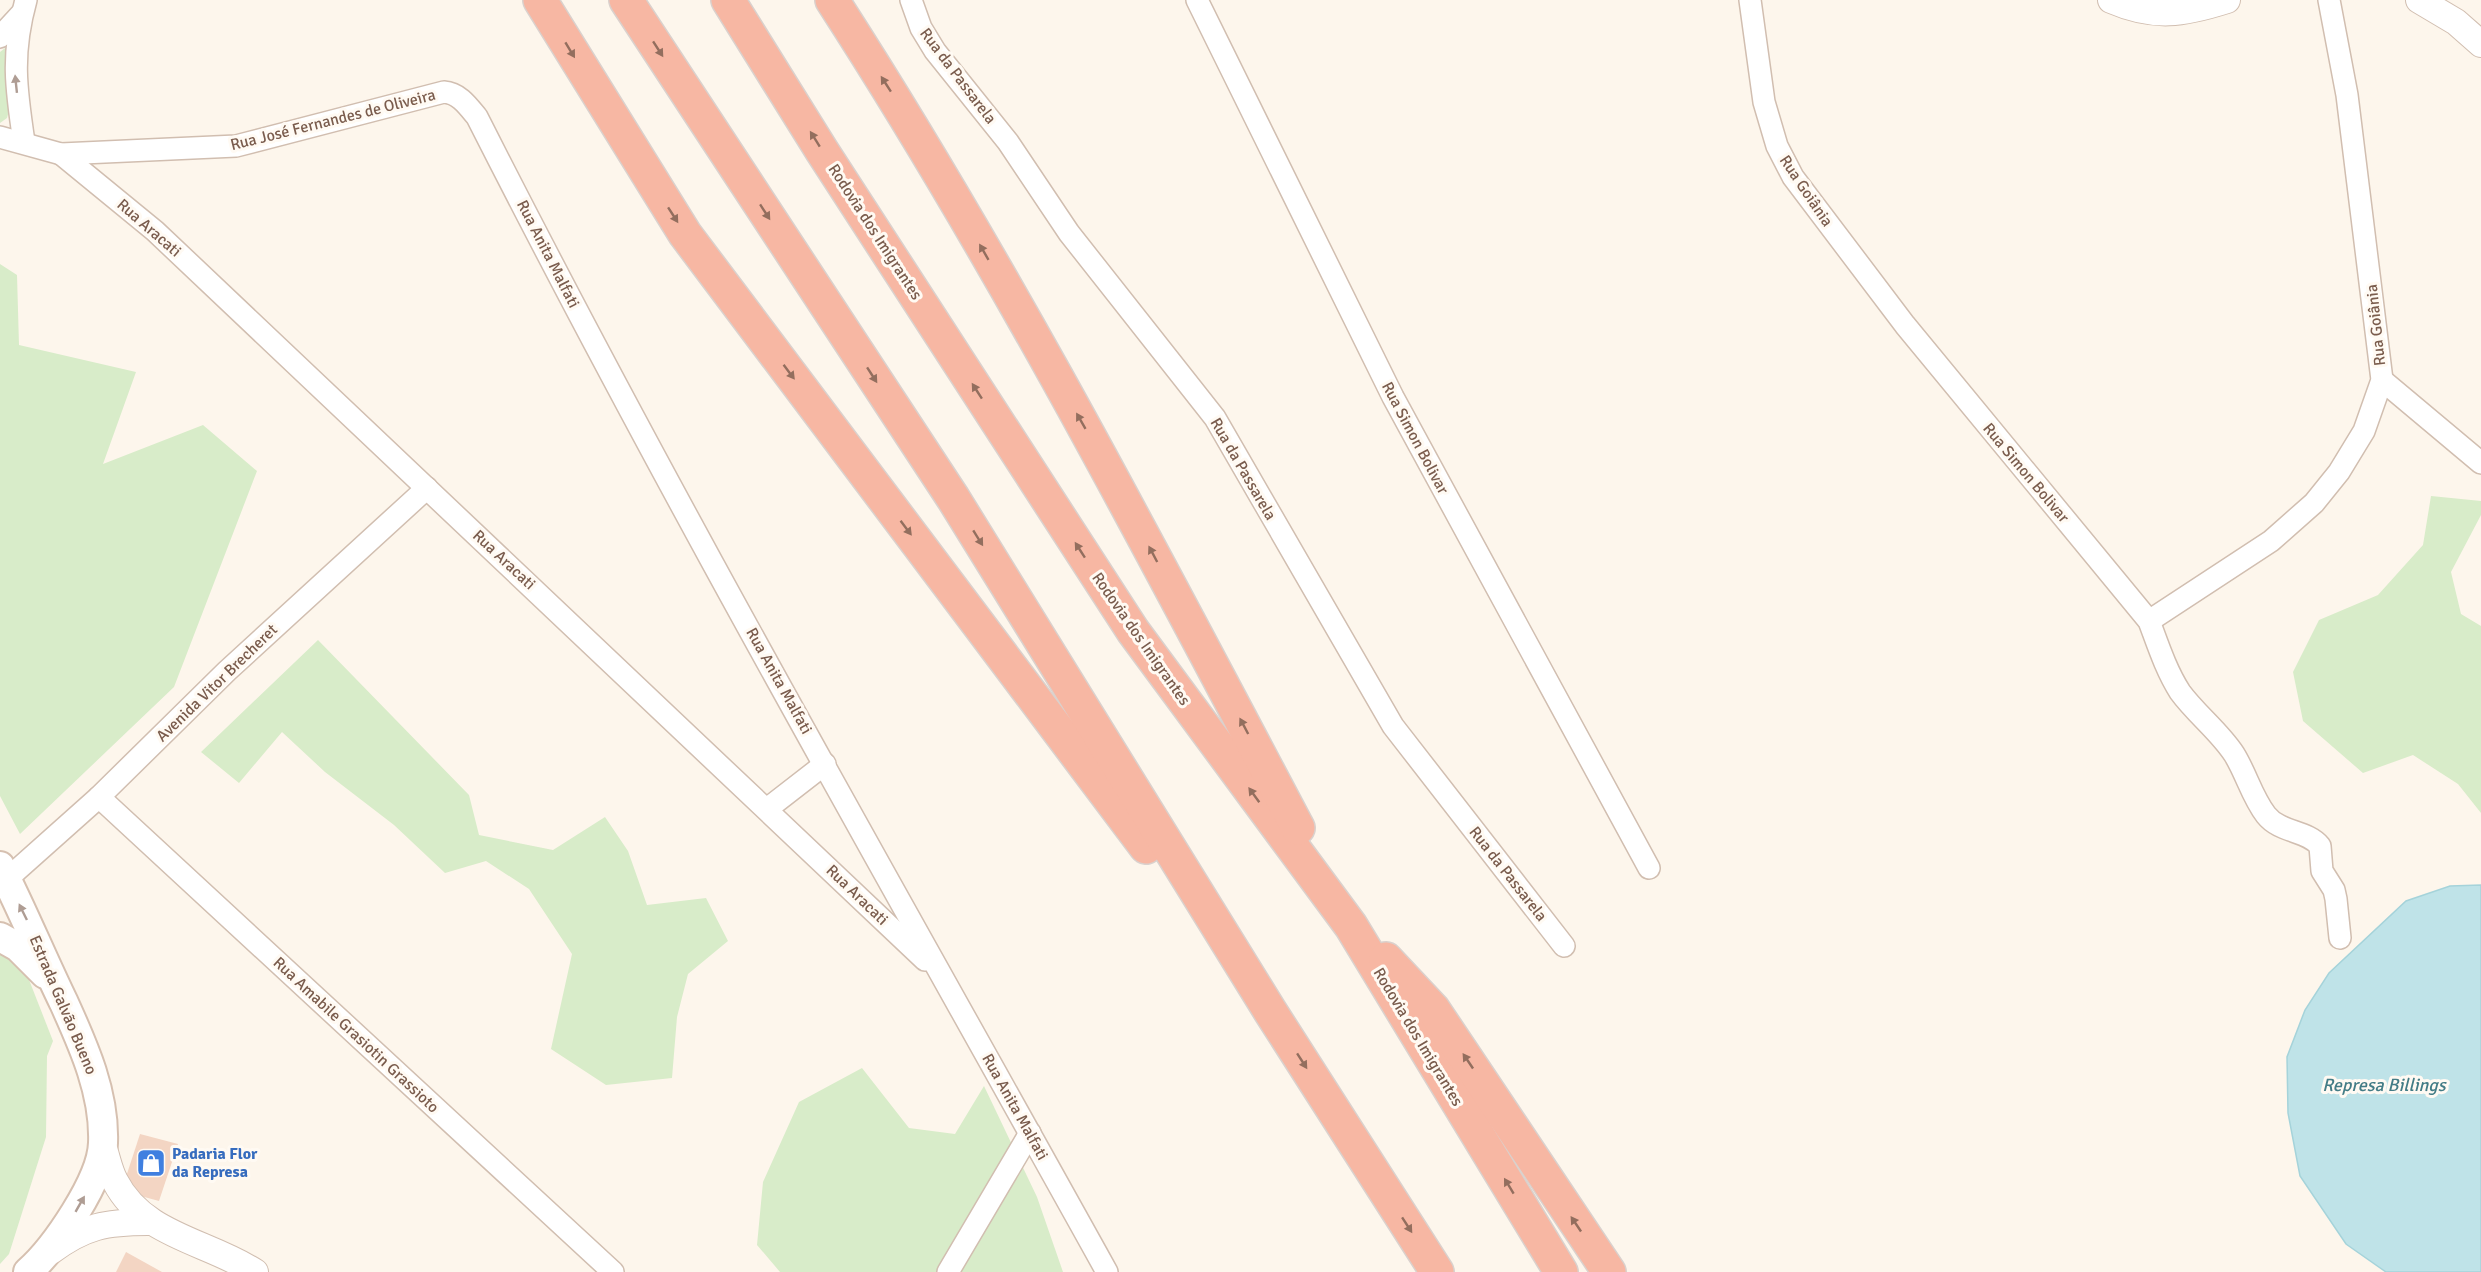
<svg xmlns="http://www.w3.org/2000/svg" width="2481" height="1272" font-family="Signika,sans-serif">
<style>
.green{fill:#d8ecc9}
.water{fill:#bfe3e8;stroke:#a5d3da;stroke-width:1.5}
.building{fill:#f3d5c3}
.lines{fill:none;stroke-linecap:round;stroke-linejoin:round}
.minor-casing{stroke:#d1beb0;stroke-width:24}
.tertiary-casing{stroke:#d1beb0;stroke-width:28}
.secondary-casing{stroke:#d6c0b0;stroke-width:32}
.motorway-casing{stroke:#dad1cd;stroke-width:36}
.minor{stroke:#fff;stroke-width:21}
.tertiary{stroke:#fff;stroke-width:26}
.secondary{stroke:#fff;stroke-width:28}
.motorway{stroke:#f7b7a3;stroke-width:33}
.oneway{fill:#936e5e}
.oneway2{fill:#af9d94}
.labels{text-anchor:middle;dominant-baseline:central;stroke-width:6;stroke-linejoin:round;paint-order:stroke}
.street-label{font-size:16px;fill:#7a5c4d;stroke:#fffaf3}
.shop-label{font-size:16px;font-weight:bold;fill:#366cbe;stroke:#fffaf3;text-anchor:start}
.water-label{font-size:18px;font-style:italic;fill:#437c86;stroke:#fffaf3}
</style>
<rect width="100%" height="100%" fill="#fdf6ec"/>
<g class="green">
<polygon points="13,42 9,111 7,118 0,123 0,52"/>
<polygon points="0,264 17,275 19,345 136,372 103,464 203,425 257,471 174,687 20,834 0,796"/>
<polygon points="2431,496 2481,501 2481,515 2451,572 2461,614 2481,626 2481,813 2458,784 2413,755 2363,773 2303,721 2293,672 2319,620 2378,595 2423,545"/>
<polygon points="318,640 469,795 479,835 553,850 605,817 628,851 647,905 706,898 728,941 688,974 677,1017 672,1078 606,1085 551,1049 572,954 529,889 486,861 445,873 394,825 325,772 282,732 239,783 201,752"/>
<polygon points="0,943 24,967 53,1041 47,1056 46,1137 9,1254 0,1264"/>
<polygon points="862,1068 909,1128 955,1134 984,1086 1037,1197 1063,1272 780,1272 757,1245 763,1182 799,1102"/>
</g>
<polygon class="water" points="2481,885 2481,1272 2386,1272 2346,1244 2300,1176 2288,1113 2287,1057 2305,1010 2329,973 2406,901 2450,886"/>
<g class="building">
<polygon points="140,1134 178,1144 159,1201 126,1192 124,1183"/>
<polygon points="126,1252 162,1272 116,1272"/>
</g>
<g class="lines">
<g class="minor-casing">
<g id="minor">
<polyline points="911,0 921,28 935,51 1008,142 1069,233 1215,418 1393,726 1564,946"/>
<polyline points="1197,0 1393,397 1649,868"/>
<path d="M1750 0 1764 102 1777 146 1793 177 1905 325 2149 621C2158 645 2166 670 2180 692 2196 714 2219 731 2234 754 2246 773 2252 797 2266 815 2280 833 2307 830 2320 846L2322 871 2334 890 2336 899 2340 938"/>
<polyline points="0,37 22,13"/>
<path d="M0 137 61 154 236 146 444 92C459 93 468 106 477 117 675 508 894 888 1107 1272"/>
<path d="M24 142C16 89 11 54 26 0"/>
<polyline points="61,154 155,231 925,960"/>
<polyline points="2382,380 2481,463"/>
<polyline points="2149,621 2271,541 2314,503 2339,472 2364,431 2382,380 2347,95 2329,0"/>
<polyline points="99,797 613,1272"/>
<polyline points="767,809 825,764"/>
<polyline points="7,879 99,797 227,671 427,488"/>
<polyline points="948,1272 1030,1133"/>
</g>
</g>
<g class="tertiary-casing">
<g id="tertiary">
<path d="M2111 0C2155 19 2183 14 2227 0"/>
<polyline points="2419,0 2456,22 2481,44"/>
<path d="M103 1146C107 1157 109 1170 115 1181 143 1236 207 1241 255 1272"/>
<path d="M51 1251C85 1226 106 1222 148 1222"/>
</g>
</g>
<g class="secondary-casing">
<g id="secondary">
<path d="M0 866C23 911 42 958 64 1003 84 1047 105 1094 103 1143 102 1180 55 1248 28 1272"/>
<polyline points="0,937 18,947 45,974"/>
</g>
</g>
<g class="motorway-casing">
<g id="motorway">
<polyline points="540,0 685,234 1146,847"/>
<polyline points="626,0 953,498 1270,1011 1437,1272"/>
<polyline points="728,0 822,151 1133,631 1351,926 1561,1272"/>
<path d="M832 0C1004 266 1150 548 1298 828"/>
<polyline points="1386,959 1433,1009 1609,1272"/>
</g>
</g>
<use href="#minor" class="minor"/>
<use href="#tertiary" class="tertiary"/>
<use href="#secondary" class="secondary"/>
<use href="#motorway" class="motorway"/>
</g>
<defs><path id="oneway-solid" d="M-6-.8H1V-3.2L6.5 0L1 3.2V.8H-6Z" transform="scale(1.5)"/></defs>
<g class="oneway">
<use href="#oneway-solid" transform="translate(658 49) rotate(57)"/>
<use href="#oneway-solid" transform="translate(570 50) rotate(59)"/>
<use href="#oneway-solid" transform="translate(886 84) rotate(-123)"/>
<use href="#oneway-solid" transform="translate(815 139) rotate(-122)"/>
<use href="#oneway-solid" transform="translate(765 212) rotate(57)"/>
<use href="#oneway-solid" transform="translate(673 215) rotate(57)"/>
<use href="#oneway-solid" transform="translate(984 252) rotate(-120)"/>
<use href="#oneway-solid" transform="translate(789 372) rotate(53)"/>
<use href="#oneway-solid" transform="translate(872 375) rotate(57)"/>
<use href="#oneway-solid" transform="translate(977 391) rotate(-123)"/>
<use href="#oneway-solid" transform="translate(1081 421) rotate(-120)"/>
<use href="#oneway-solid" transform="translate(906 528) rotate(53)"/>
<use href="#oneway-solid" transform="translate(978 538) rotate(58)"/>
<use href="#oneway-solid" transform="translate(1080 550) rotate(-123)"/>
<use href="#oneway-solid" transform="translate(1153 554) rotate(-118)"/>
<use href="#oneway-solid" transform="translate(1244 726) rotate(-118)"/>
<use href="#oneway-solid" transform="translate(1254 795) rotate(-126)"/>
<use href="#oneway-solid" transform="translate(1302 1061) rotate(57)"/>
<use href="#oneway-solid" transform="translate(1468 1061) rotate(-124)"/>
<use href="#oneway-solid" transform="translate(1509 1186) rotate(-121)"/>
<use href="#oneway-solid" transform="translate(1576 1224) rotate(-124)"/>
<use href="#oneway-solid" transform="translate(1407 1225) rotate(57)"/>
</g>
<g class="oneway2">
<use href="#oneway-solid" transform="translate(16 84) rotate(-96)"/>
<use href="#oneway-solid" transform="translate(23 912) rotate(-116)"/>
<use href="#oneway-solid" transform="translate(80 1204) rotate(-60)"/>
</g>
<defs>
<g id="shop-square" transform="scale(1.5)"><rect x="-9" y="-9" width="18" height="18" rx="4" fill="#3f7fe0" stroke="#fffaf3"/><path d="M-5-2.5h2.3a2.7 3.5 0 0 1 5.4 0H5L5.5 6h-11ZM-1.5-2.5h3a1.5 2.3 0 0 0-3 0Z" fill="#fff"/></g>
</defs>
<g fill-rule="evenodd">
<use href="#shop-square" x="151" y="1163"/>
</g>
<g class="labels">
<g class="street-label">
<text transform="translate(958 76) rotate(53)">Rua da Passarela</text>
<text transform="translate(333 120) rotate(-14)">Rua José Fernandes de Oliveira</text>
<text transform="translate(1806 191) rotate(56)">Rua Goiânia</text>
<text transform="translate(149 228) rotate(41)">Rua Aracati</text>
<text transform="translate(875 232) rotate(57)">Rodovia dos Imigrantes</text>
<text transform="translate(548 254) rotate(63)">Rua Anita Malfati</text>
<text transform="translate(2376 325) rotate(-96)">Rua Goiânia</text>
<text transform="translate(1415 438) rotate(62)">Rua Simon Bolivar</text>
<text transform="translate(1243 469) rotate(60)">Rua da Passarela</text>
<text transform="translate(2026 473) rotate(50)">Rua Simon Bolivar</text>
<text transform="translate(504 560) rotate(43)">Rua Aracati</text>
<text transform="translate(1141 639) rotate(55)">Rodovia dos Imigrantes</text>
<text transform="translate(779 681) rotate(61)">Rua Anita Malfati</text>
<text transform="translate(217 683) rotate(-44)">Avenida Vitor Brecheret</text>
<text transform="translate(1508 874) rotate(52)">Rua da Passarela</text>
<text transform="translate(857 895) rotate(44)">Rua Aracati</text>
<text transform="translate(63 1005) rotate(67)">Estrada Galvão Bueno</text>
<text transform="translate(356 1035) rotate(43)">Rua Amabile Grasiotin Grassioto</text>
<text transform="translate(1418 1037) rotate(59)">Rodovia dos Imigrantes</text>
<text transform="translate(1015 1107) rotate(61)">Rua Anita Malfati</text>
</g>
<g class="shop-label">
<text x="172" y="1154">Padaria Flor<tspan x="172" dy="18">da Represa</tspan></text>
</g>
<g class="water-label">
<text x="2384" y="1085">Represa Billings</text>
</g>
</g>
</svg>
